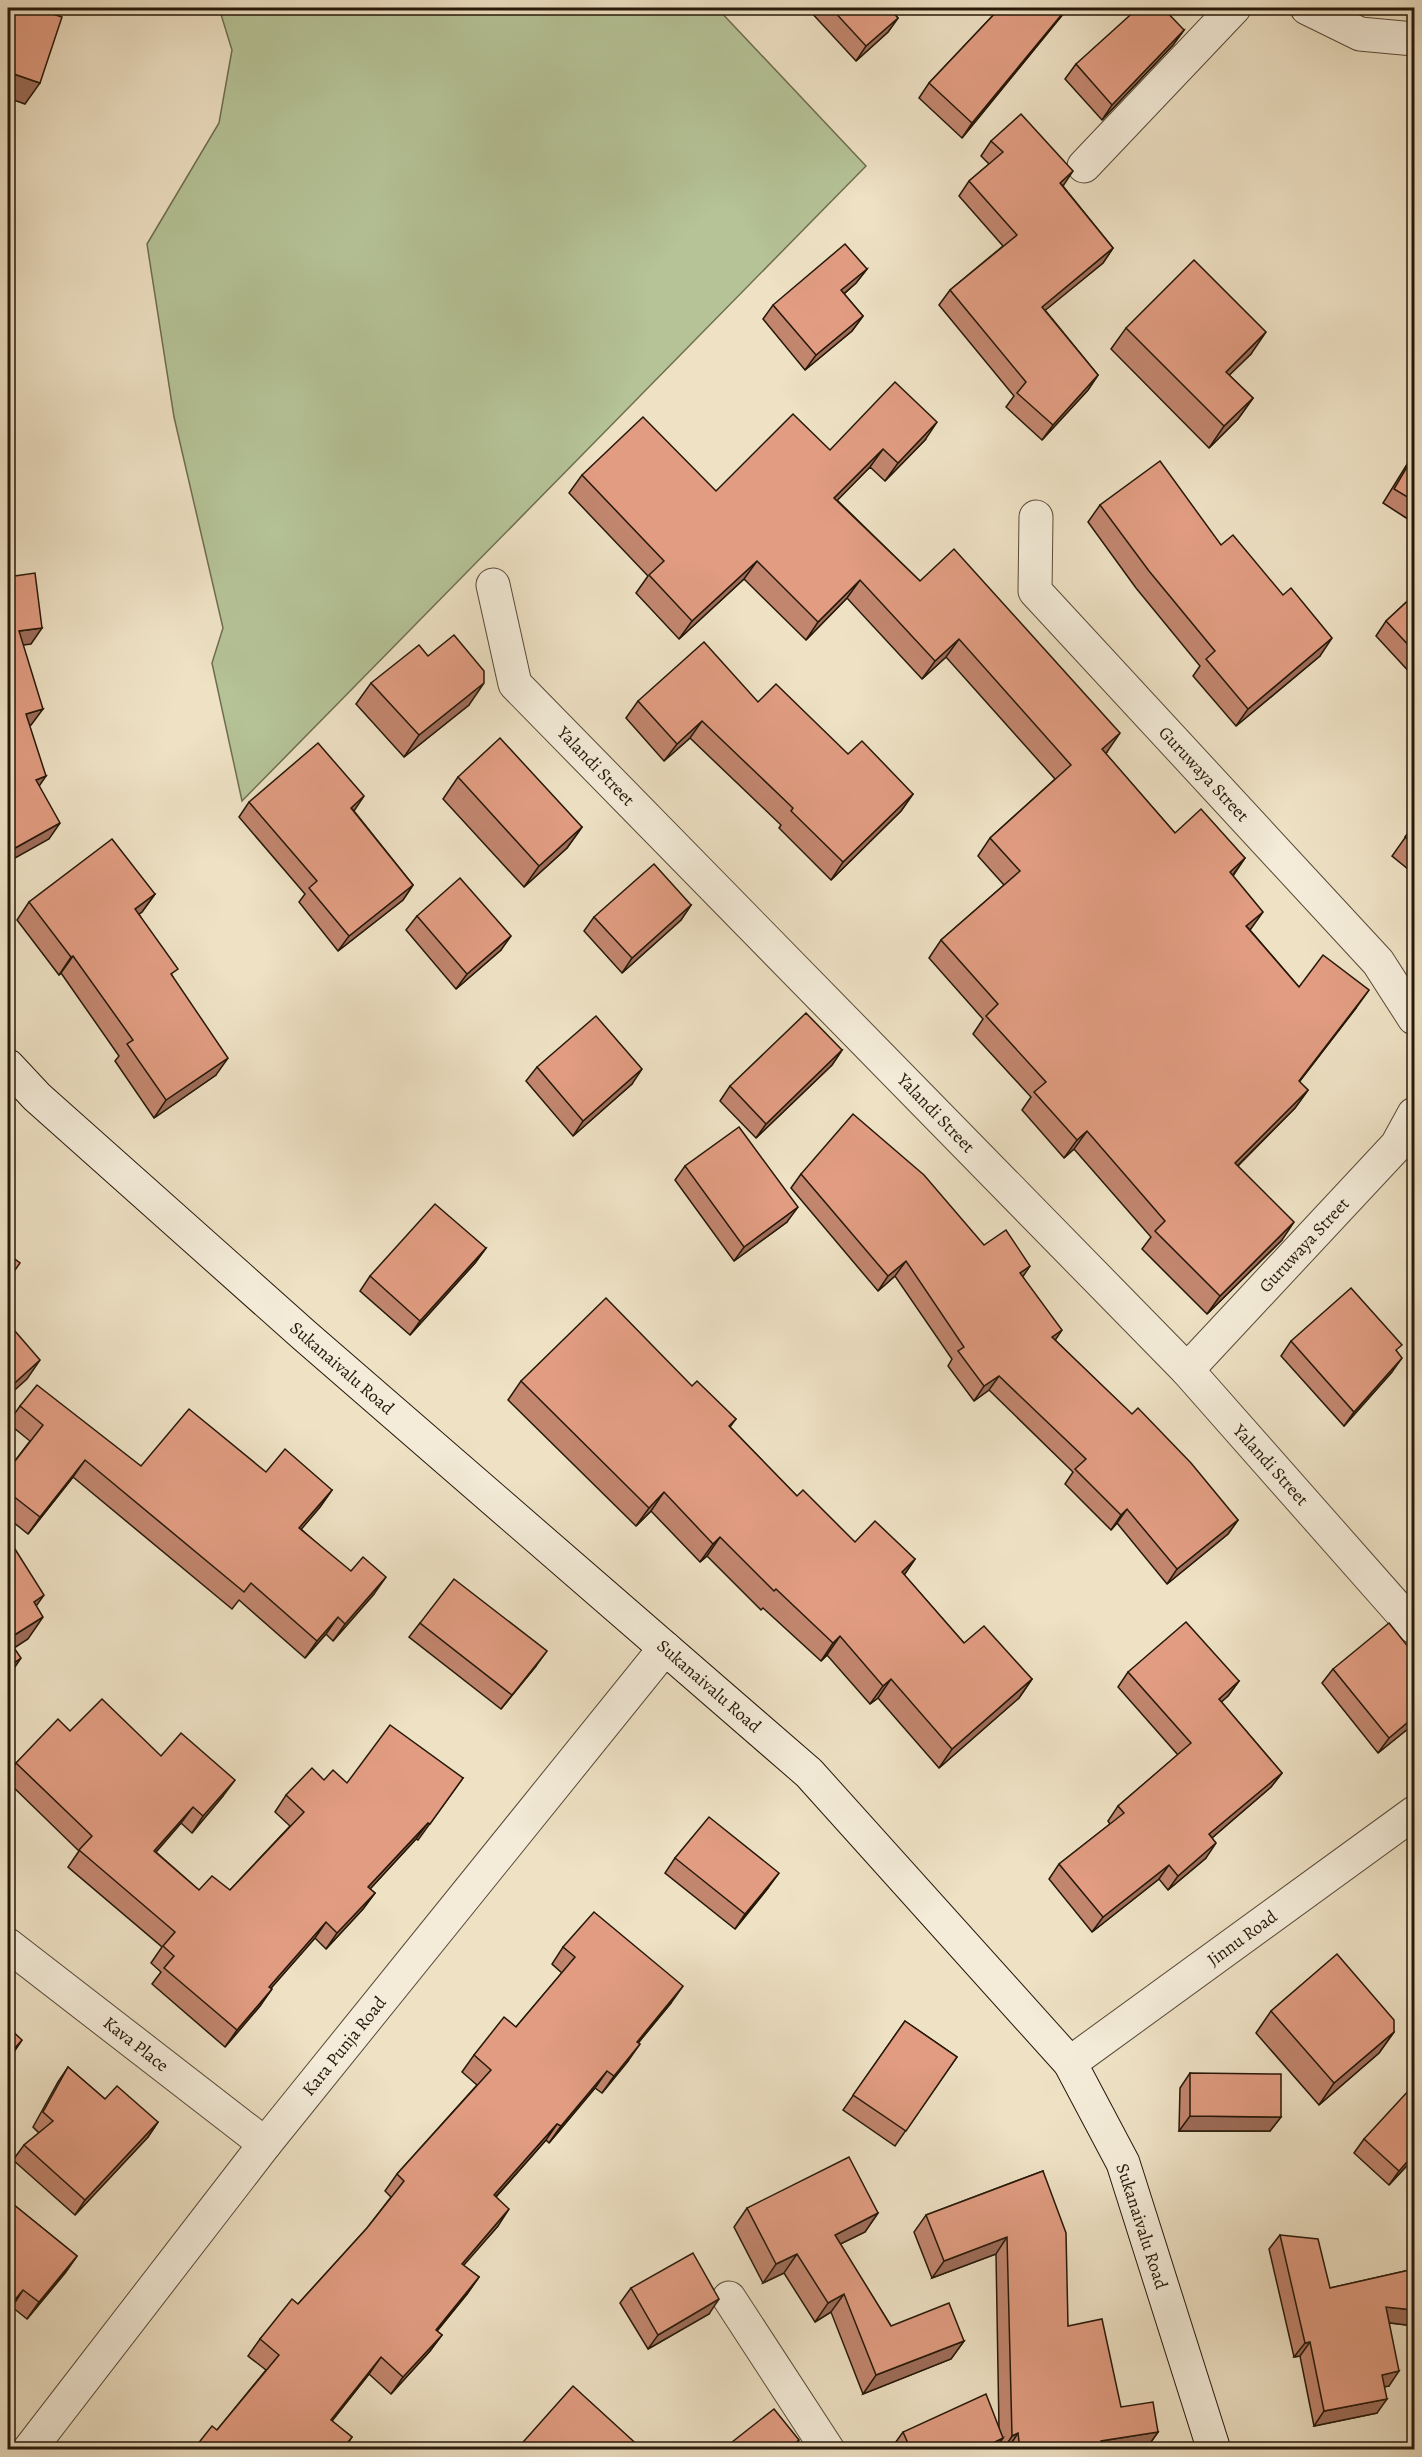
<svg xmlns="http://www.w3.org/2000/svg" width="1422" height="2457" font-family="Alegreya,serif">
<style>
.green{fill:#b5c397;stroke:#6e6e50;stroke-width:1.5}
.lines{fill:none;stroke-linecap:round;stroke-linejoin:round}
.street-casing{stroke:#584a38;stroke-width:35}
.secondary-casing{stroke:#261809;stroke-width:35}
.street{stroke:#f4ecd9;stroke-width:33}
.secondary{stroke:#f4ecd9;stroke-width:33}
.wall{fill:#c2866f;stroke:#261809;stroke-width:1.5}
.shaded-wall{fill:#9e6d5a;stroke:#261809;stroke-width:1.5}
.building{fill:#e19c81;stroke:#261809;stroke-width:1.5}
.labels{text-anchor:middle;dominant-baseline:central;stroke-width:4.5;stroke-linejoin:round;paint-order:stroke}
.street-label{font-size:18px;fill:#261809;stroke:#f4ecd9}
</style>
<rect width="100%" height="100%" fill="#eee1c4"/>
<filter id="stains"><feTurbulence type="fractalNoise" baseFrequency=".00333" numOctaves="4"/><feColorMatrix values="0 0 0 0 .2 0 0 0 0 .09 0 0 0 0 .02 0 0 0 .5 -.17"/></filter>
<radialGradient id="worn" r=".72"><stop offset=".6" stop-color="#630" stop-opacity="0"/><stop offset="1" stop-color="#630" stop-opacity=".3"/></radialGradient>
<polygon class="green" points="219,8 717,8 866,166 242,801 212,663 223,628 174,417 147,244 219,123 232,50"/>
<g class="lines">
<g class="street-casing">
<g id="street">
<polyline points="1307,8 1360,34 1414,39"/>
<polyline points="1084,166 1234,8"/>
<polyline points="1036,517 1035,591 1378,962 1414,1018"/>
<polyline points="493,585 515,684 1187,1370 1414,1627"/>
<polyline points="1187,1370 1397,1145 1414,1114"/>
<polyline points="8,1945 265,2144"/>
<polyline points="1070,2063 1414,1813"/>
<polyline points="729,2298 828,2450"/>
<polyline points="29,2450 265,2144 665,1648"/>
</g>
</g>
<g class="secondary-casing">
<polyline id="secondary" points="8,1066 37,1097 304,1335 809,1773 1070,2063 1123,2163 1214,2450"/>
</g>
<use href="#street" class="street"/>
<use href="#secondary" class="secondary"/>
</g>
<g class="wall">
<polygon points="811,8 889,8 898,18 888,32 856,61 809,10"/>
<polygon points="997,8 1068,8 962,138 919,98 929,83 999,9"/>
<polygon points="1184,30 1173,45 1102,120 1065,79 1076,64"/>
<polygon points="991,141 1063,186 1113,248 1103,263 1045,310 1098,375 1088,390 1042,440 1006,407 1014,396 939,305 950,290 1003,246 959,196 969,181 989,164 981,156"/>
<polygon points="867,269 856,283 844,294 863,316 852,331 805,370 763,319 773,305"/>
<polygon points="1126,328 1251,354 1229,375 1253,398 1238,419 1209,448 1111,349"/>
<polygon points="925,440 885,481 870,467 837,500 920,581 1107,752 1105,753 1175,833 1245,858 1233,876 1250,930 1299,987 1356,1008 1299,1082 1308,1090 1295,1108 1238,1166 1282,1240 1207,1314 1142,1249 1151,1237 1074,1149 1064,1158 1022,1110 1031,1097 973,1034 983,1019 929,958 941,940 1004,885 978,856 990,838 1055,779 946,657 922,679 847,598 806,640 744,579 679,639 636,593 648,576 569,493 582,475 716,491 830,450"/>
<polygon points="1414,453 1414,523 1383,503"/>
<polygon points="1100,505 1221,545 1320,656 1236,726 1193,676 1200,666 1136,588 1088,522"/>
<polygon points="1414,595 1414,677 1376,636 1386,621"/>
<polygon points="428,656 469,705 404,757 356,704 371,683"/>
<polygon points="638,701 758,702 848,754 913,794 901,811 831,880 779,828 781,825 690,738 664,761 626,718"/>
<polygon points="458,777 582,827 567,848 524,887 443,799"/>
<polygon points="249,802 354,811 413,885 403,900 338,951 299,902 305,894 239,817"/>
<polygon points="1414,825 1414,874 1392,856"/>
<polygon points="155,894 142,912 139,914 173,977 216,1075 154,1118 115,1061 119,1056 61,973 59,975 17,920 29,902"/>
<polygon points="691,905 681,920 622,973 584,931 594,917"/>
<polygon points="417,916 501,950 456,989 406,930"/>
<polygon points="842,1050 832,1065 756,1138 720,1101 730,1086"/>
<polygon points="537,1067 632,1084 573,1136 526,1081"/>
<polygon points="685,1166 787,1222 734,1261 675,1180"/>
<polygon points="801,1174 984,1245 1023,1277 1055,1340 1238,1520 1228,1534 1167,1584 1117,1523 1111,1530 1065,1484 1073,1472 989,1390 974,1401 948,1366 952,1359 895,1276 878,1291 791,1188"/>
<polygon points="486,1248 475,1263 410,1335 360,1291 370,1276"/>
<polygon points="1291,1341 1397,1352 1392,1372 1344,1426 1281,1356"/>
<polygon points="521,1381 692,1386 736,1419 730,1427 797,1496 855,1542 915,1559 904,1575 964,1643 1032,1679 1019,1698 939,1768 878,1698 870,1704 827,1655 821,1661 763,1608 761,1610 707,1556 700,1562 651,1511 636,1526 508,1400"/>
<polygon points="20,1406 141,1466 266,1472 332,1490 320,1507 301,1529 374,1594 333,1641 326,1634 305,1658 239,1600 232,1609 73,1477 28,1534 8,1518 8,1470 30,1441 8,1423"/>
<polygon points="420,1623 536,1666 501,1709 409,1637"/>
<polygon points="1414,1654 1414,1724 1378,1753 1322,1683 1333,1669"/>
<polygon points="1128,1672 1239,1681 1228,1696 1221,1702 1282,1773 1271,1787 1212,1838 1206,1858 1168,1890 1159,1879 1092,1932 1049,1879 1059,1864 1110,1824 1108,1821 1118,1806 1178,1755 1118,1687"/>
<polygon points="70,1731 161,1756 223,1796 192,1833 181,1823 156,1852 199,1890 230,1890 290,1826 275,1812 286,1795 324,1780 347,1783 463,1778 418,1840 416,1839 370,1889 375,1893 363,1909 326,1949 315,1938 271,1988 260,2006 225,2047 152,1984 161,1972 151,1963 162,1947 68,1867 79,1851 8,1782 8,1775 16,1763"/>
<polygon points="675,1858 768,1888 735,1929 665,1873"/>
<polygon points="563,1947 671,2003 638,2043 628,2061 602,2093 595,2088 549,2143 546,2140 496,2197 498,2226 463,2265 479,2277 467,2294 437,2331 442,2335 430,2351 391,2394 369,2374 332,2421 352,2437 343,2450 193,2450 217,2430 266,2370 248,2356 260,2339 298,2304 367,2228 391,2197 385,2191 397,2174 477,2085 462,2072 474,2055 516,2027 562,1973 552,1964"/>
<polygon points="1271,2011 1394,2032 1379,2053 1319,2105 1256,2033"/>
<polygon points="905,2021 957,2057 895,2146 843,2110"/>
<polygon points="68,2067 105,2099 158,2122 148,2137 75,2215 13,2160 24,2145 39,2133 33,2127 58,2082"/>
<polygon points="1190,2073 1281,2117 1270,2131 1179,2131 1180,2088"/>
<polygon points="1364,2139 1414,2158 1389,2185 1354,2153"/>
<polygon points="1043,2171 1068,2326 1121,2407 1158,2432 1146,2449 1143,2450 1000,2450 1000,2443 995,2450 890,2450 903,2432 999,2429 996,2254 932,2278 914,2232 926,2215"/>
<polygon points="8,2200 77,2256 65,2273 27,2319 12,2307"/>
<polygon points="747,2208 878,2213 865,2232 840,2244 891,2326 964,2341 951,2359 863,2394 831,2312 815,2322 784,2273 763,2283 734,2227"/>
<polygon points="1280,2235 1330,2288 1410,2270 1411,2266 1414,2261 1414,2326 1389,2323 1389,2386 1384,2387 1377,2413 1314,2426 1300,2356 1294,2357 1269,2249"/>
<polygon points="631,2288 709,2314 648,2349 620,2303"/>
</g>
<g class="shaded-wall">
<polygon points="1067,8 1068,8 962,138 972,123"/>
<polygon points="898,18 888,32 856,61 866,46"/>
<polygon points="1184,30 1173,45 1102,120 1112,105"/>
<polygon points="8,72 40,83 25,104 8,98"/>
<polygon points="1073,171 1063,186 1060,183"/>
<polygon points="1113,248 1103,263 1031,322 1042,307"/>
<polygon points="867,269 856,283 831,305 841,290"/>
<polygon points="863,316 852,331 805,370 816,355"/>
<polygon points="1266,332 1251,354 1211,393 1226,372"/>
<polygon points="1098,375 1088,390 1042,440 1053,425"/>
<polygon points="1253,398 1238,419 1209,448 1224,426"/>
<polygon points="937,422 925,440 885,481 898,463"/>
<polygon points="883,449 870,467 822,516 834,498"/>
<polygon points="757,561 744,579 679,639 692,621"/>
<polygon points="860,580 847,598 806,640 818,622"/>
<polygon points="42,628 31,644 8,647 19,631"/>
<polygon points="1332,638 1320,656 1236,726 1248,709"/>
<polygon points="959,639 946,657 922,679 935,661"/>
<polygon points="484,683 469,705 404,757 419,735"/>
<polygon points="43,709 31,725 15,731 26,714"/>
<polygon points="702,721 690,738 664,761 677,744"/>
<polygon points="1120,733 1107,752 1089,767 1102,749"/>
<polygon points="46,776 35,792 36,780"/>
<polygon points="913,794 901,811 831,880 843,862"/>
<polygon points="364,796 354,811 351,808"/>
<polygon points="60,823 49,839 8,862 8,852"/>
<polygon points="582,827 567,848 524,887 539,866"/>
<polygon points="1245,858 1232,876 1230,872"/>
<polygon points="413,885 403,900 338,951 349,936"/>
<polygon points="155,894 142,912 123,926 135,909"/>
<polygon points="691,905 681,920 622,973 632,958"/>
<polygon points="1263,912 1250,930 1246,926"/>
<polygon points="511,936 501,950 456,989 467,974"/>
<polygon points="73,956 61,973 59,975 71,957"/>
<polygon points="1369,990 1356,1008 1286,1099 1299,1081"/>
<polygon points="842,1050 832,1065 756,1138 766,1124"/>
<polygon points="228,1058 216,1075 154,1118 166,1100"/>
<polygon points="642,1069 632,1084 573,1136 583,1121"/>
<polygon points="1308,1090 1295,1108 1222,1181 1235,1163"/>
<polygon points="1087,1131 1074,1149 1064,1158 1077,1140"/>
<polygon points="798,1207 787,1222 734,1261 744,1247"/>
<polygon points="1294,1222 1282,1240 1207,1314 1220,1296"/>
<polygon points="486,1248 475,1263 410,1335 420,1321"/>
<polygon points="906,1261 895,1276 878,1291 888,1276"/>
<polygon points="1030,1266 1020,1281 1020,1273"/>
<polygon points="1062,1330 1052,1345 1052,1337"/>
<polygon points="1402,1358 1392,1372 1344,1426 1354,1412"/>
<polygon points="40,1360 27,1379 8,1396 8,1389"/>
<polygon points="999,1376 989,1390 974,1401 984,1386"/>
<polygon points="85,1460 73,1477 28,1534 40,1517"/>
<polygon points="332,1490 320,1507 288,1545 299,1528"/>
<polygon points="664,1492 651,1511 636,1526 649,1508"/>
<polygon points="1127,1509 1117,1523 1111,1530 1121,1515"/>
<polygon points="1238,1520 1228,1534 1167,1584 1177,1569"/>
<polygon points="720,1537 707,1556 700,1562 713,1544"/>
<polygon points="915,1559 902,1578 902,1572"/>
<polygon points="386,1577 374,1594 333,1641 345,1624"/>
<polygon points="44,1595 29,1616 34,1602"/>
<polygon points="43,1617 28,1639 8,1652 8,1639"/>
<polygon points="338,1617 326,1634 305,1658 317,1641"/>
<polygon points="840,1636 827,1655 821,1661 833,1643"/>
<polygon points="547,1651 536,1666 501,1709 512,1695"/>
<polygon points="21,1658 8,1677 8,1667"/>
<polygon points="891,1679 878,1698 870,1704 883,1686"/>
<polygon points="1032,1679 1019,1698 939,1768 952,1749"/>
<polygon points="1239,1681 1228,1696 1208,1714 1219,1699"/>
<polygon points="1414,1717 1414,1724 1378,1753 1389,1738"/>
<polygon points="1282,1773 1271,1787 1199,1849 1209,1834"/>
<polygon points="235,1780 223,1796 192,1833 203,1816"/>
<polygon points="193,1807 181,1823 143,1867 154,1851"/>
<polygon points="428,1823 416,1839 357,1903 368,1887"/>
<polygon points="1216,1843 1206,1858 1168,1890 1178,1876"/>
<polygon points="1169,1865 1159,1879 1092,1932 1103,1917"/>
<polygon points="779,1873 768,1888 735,1929 745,1914"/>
<polygon points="375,1893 363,1909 326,1949 337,1933"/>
<polygon points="326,1922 315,1938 258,2003 269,1987"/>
<polygon points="683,1986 671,2003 625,2059 637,2042"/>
<polygon points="272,1989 260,2006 225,2047 237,2030"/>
<polygon points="1394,2032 1379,2053 1319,2105 1334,2083"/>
<polygon points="22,2040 8,2061 8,2056"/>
<polygon points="640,2044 628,2061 602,2093 614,2076"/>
<polygon points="607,2071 595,2088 549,2143 561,2126"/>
<polygon points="1190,2116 1281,2117 1270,2131 1179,2131"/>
<polygon points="158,2122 148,2137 75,2215 85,2200"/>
<polygon points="557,2124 546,2140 482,2212 494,2195"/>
<polygon points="1414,2154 1414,2158 1389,2185 1399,2171"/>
<polygon points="509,2209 498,2226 450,2281 462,2264"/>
<polygon points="878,2213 865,2232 822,2253 835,2235"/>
<polygon points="1007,2237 996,2254 932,2278 944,2261"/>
<polygon points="797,2254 784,2273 763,2283 776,2264"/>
<polygon points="77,2256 65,2273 27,2319 39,2302"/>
<polygon points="479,2277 467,2294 424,2347 436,2330"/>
<polygon points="23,2290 12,2307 8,2311 8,2308"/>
<polygon points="844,2294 831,2312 815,2322 828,2303"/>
<polygon points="719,2299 709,2314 648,2349 658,2335"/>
<polygon points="1386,2307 1414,2310 1414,2326 1376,2321"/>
<polygon points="442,2335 430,2351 391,2394 403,2377"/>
<polygon points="964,2341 951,2359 863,2394 876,2375"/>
<polygon points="1310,2342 1300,2356 1294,2357 1305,2343"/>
<polygon points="381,2357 369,2374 319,2437 331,2420"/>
<polygon points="1399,2371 1389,2386 1371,2389 1382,2375"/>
<polygon points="1387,2399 1377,2413 1314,2426 1324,2411"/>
<polygon points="1158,2432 1146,2449 1096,2450 1101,2441"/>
<polygon points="1018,2433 1007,2450 1003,2450 1012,2436"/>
<polygon points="1003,2438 995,2450 979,2450"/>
<polygon points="799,2440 792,2450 787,2450"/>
</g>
<g class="building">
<polygon points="8,8 40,8 38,9 62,17 40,83 8,72"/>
<polygon points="831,8 889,8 898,18 866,46"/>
<polygon points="1000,8 1067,8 972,123 929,83"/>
<polygon points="1138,8 1163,8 1184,30 1112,105 1076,64"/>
<polygon points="1021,114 1073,171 1060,183 1113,248 1042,307 1098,375 1053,425 1017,393 1026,382 950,290 1017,235 969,181 1003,152 991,141"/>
<polygon points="8,164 10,164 8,185"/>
<polygon points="845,244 867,269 841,290 863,316 816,355 773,305"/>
<polygon points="1194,260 1266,332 1226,372 1253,398 1224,426 1126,328"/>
<polygon points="895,382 937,422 898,463 883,449 834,498 920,581 954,549 1120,733 1102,749 1175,833 1201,809 1245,858 1230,872 1263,912 1246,926 1299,987 1323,955 1369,990 1299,1081 1308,1090 1235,1163 1294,1222 1220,1296 1155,1231 1165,1221 1087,1131 1077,1140 1034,1092 1046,1082 986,1016 998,1004 941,940 1020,871 990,838 1071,765 959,639 935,661 860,580 818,622 757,561 692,621 649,575 664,561 582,475 643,417 716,491 793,414 830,450"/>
<polygon points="1414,455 1414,501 1394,489"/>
<polygon points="1160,461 1221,545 1233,535 1283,595 1291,588 1332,638 1248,709 1206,659 1215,651 1149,571 1100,505"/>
<polygon points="35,573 42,628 19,631 43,709 26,714 46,776 36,780 60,823 8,852 8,577"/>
<polygon points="1414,595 1414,651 1386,621"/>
<polygon points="454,635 484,671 484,683 419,735 371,683 419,645 428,656"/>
<polygon points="704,642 758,702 776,684 848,754 862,741 913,794 843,862 791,811 793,808 702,721 677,744 638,701"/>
<polygon points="500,738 582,827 539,866 458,777"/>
<polygon points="318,743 364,796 351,808 413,885 349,936 309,888 317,881 249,802"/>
<polygon points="1414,825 1414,845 1405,837"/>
<polygon points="112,839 155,894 135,909 178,969 171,974 228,1058 166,1100 127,1044 133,1040 73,956 71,957 29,902"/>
<polygon points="654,864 691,905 632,958 594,917"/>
<polygon points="460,878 511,936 467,974 417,916"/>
<polygon points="806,1013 842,1050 766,1124 730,1086"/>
<polygon points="596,1016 642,1069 583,1121 537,1067"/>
<polygon points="853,1114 924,1175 984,1245 1006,1230 1030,1266 1020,1273 1062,1330 1052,1337 1132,1414 1138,1408 1191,1463 1238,1520 1177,1569 1127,1509 1121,1515 1075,1469 1086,1459 999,1376 984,1386 958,1351 964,1347 906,1261 888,1276 801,1174"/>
<polygon points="739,1127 798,1207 744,1247 685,1166"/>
<polygon points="435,1204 486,1248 420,1321 370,1276"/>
<polygon points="8,1254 20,1263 8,1280"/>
<polygon points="1351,1288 1402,1345 1396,1350 1402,1358 1354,1412 1291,1341"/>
<polygon points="606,1298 692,1386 697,1381 736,1419 729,1426 797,1496 803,1490 855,1542 875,1521 915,1559 902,1572 964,1643 984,1626 1032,1679 952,1749 891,1679 883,1686 840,1636 833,1643 776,1589 774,1591 720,1537 713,1544 664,1492 649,1508 521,1381"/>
<polygon points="8,1323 40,1360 8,1389"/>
<polygon points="37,1385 141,1466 189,1409 266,1472 285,1449 332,1490 299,1528 351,1571 363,1557 386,1577 345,1624 338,1617 317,1641 251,1583 244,1592 85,1460 40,1517 8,1492 8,1470 43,1425 20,1406"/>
<polygon points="8,1538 44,1595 34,1602 43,1617 8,1639 21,1658 8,1667"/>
<polygon points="454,1579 547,1651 512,1695 420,1623"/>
<polygon points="1186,1622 1239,1681 1219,1699 1282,1773 1209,1834 1216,1843 1178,1876 1169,1865 1103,1917 1059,1864 1124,1813 1118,1806 1191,1743 1128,1672"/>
<polygon points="1389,1623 1414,1654 1414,1717 1389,1738 1333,1669"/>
<polygon points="102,1699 161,1756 181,1733 235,1780 203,1816 193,1807 154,1851 199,1890 212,1876 230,1890 304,1812 286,1795 312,1768 324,1780 333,1770 347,1783 390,1725 463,1778 430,1824 428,1823 368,1887 375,1893 337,1933 326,1922 269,1987 272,1989 237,2030 164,1968 174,1956 163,1946 175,1932 79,1850 92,1836 16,1763 58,1719 70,1731"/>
<polygon points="709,1817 779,1873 745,1914 675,1858"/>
<polygon points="594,1912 683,1986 637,2042 640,2044 614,2076 607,2071 561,2126 557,2124 494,2195 509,2209 462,2264 479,2277 436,2330 442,2335 403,2377 381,2357 331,2420 352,2437 342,2450 193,2450 212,2426 217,2430 279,2355 260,2339 292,2299 298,2304 367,2228 404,2181 397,2174 491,2070 474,2055 504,2017 516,2027 575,1957 563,1947"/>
<polygon points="1337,1954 1394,2020 1394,2032 1334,2083 1271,2011"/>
<polygon points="905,2021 957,2057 906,2131 853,2095"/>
<polygon points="8,2027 22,2040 8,2056"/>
<polygon points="68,2067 105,2099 117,2086 158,2122 85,2200 24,2145 53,2121 43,2112"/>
<polygon points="1190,2073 1281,2074 1281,2117 1190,2116"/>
<polygon points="1410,2089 1414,2093 1414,2154 1399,2171 1364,2139"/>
<polygon points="849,2157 878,2213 835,2235 891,2326 949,2303 964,2341 876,2375 844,2294 828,2303 797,2254 776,2264 747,2208"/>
<polygon points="1043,2171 1066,2233 1068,2326 1102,2319 1121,2407 1153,2402 1158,2432 1101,2441 1102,2450 1020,2450 1018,2433 1012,2436 1007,2237 944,2261 926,2215"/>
<polygon points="8,2200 77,2256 39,2302 23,2290 8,2308"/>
<polygon points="1280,2235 1318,2239 1330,2288 1414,2269 1414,2310 1386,2307 1399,2371 1382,2375 1387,2399 1324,2411 1310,2342 1305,2343"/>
<polygon points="693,2253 719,2299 658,2335 631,2288"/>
<polygon points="573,2386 643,2450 516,2450"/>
<polygon points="986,2394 1003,2438 979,2450 911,2450 903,2432"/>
<polygon points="774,2409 799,2440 787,2450 722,2450"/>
</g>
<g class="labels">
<g class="street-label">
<text transform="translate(596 766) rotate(46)">Yalandi Street</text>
<text transform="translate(1204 774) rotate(47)">Guruwaya Street</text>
<text transform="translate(936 1113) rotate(46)">Yalandi Street</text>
<text transform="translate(1304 1245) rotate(-47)">Guruwaya Street</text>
<text transform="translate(342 1368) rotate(41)">Sukanaivalu Road</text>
<text transform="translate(1271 1465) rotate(48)">Yalandi Street</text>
<text transform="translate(709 1686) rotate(41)">Sukanaivalu Road</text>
<text transform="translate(1242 1938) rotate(-36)">Jinnu Road</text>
<text transform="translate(136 2044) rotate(38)">Kava Place</text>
<text transform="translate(344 2046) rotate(-51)">Kara Punja Road</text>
<text transform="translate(1142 2226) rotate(72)">Sukanaivalu Road</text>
</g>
</g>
<rect width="1422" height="2457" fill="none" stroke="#eee1c4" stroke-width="30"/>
<rect x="9" y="9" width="1404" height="2439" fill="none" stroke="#261809" stroke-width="3"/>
<rect x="15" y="15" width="1392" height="2427" fill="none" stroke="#261809" stroke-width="1.5"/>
<rect width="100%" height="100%" filter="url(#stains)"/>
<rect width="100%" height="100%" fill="url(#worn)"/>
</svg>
